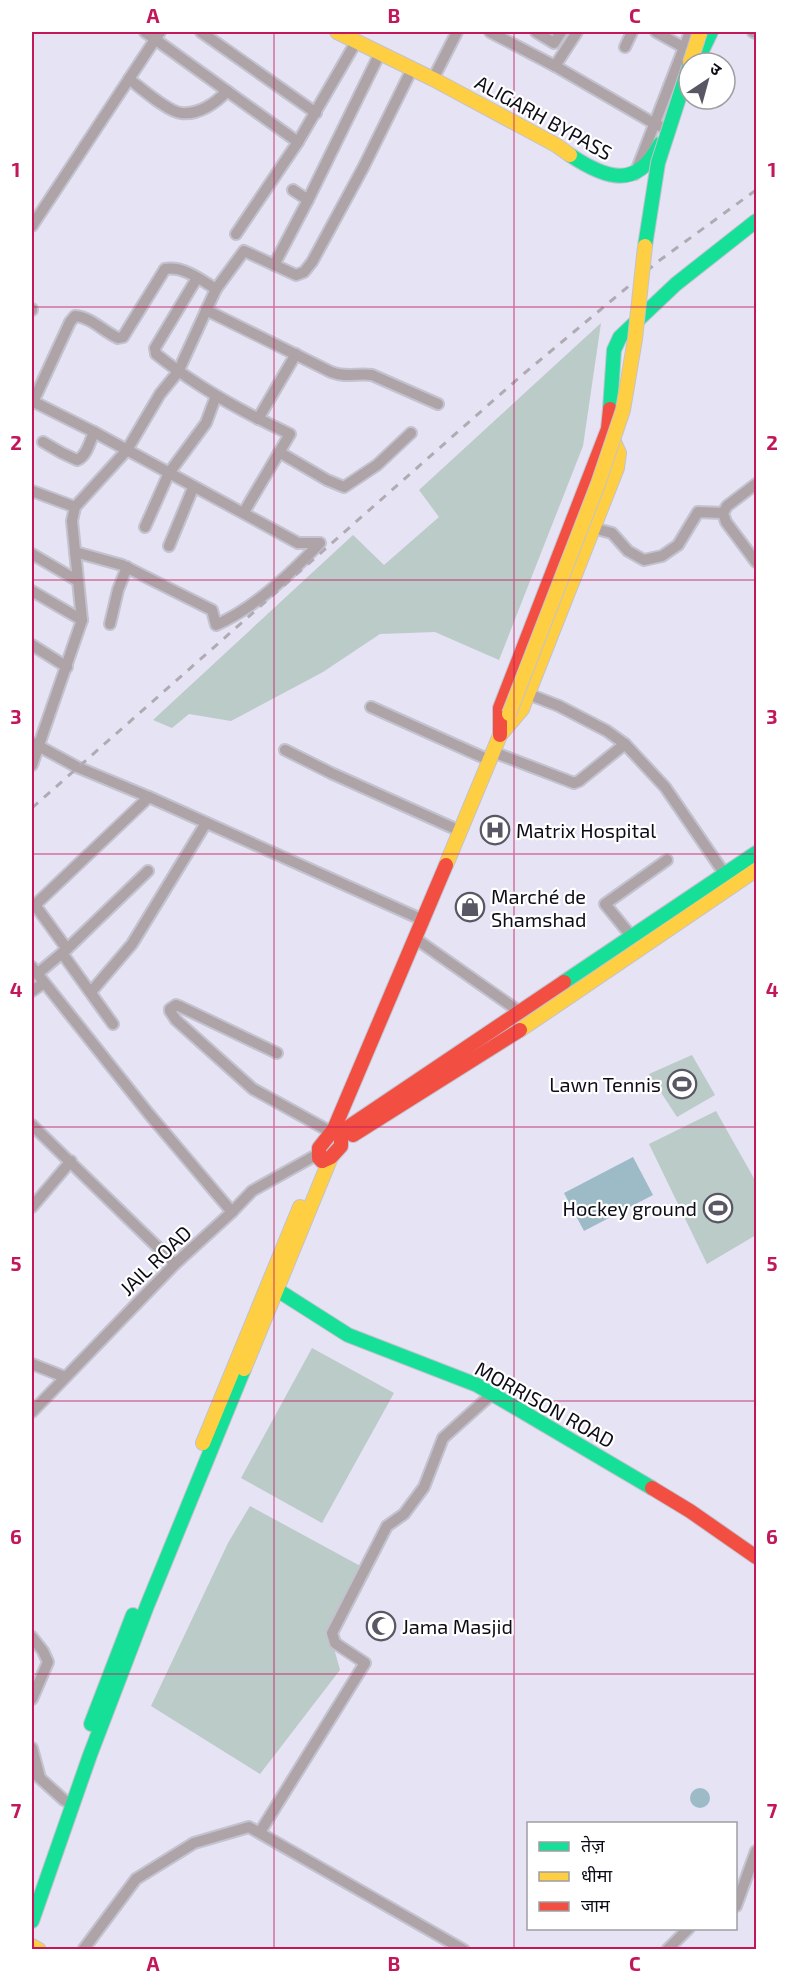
<svg xmlns="http://www.w3.org/2000/svg" width="788" height="1981" font-family="'Exo 2','Noto Sans Devanagari',sans-serif">
<style>
.green{fill:#bacbc8}
.water{fill:#9dbbc6}
.lines{fill:none;stroke-linecap:round;stroke-linejoin:round}
.street-casing{stroke:#c3c2cf;stroke-width:14}
.fast-casing{stroke:#c3c2cf;stroke-width:16}
.slow-casing{stroke:#c3c2cf;stroke-width:16}
.jam-casing{stroke:#c3c2cf;stroke-width:16}
.street{stroke:#aea4a7;stroke-width:10}
.fast{stroke:#16e098;stroke-width:14}
.slow{stroke:#ffcf43;stroke-width:14}
.jam{stroke:#f24e42;stroke-width:14}
.rail{stroke:#b0abb3;stroke-width:3;stroke-dasharray:8 8;stroke-linecap:butt}
.fast-bridge-casing{stroke:#c3c2cf;stroke-width:16;stroke-linecap:butt}
.slow-bridge-casing{stroke:#c3c2cf;stroke-width:16;stroke-linecap:butt}
.fast-bridge{stroke:#16e098;stroke-width:14}
.slow-bridge{stroke:#ffcf43;stroke-width:14}
.grid{fill:none;stroke:#c2185b;stroke-width:1.5;stroke-opacity:0.55}
.labels{text-anchor:middle;dominant-baseline:central;stroke-width:4.5;stroke-linejoin:round;paint-order:stroke}
.street-label{font-size:20px;fill:#0e0c17;stroke:#fff}
.poi-label{font-size:20px;fill:#0e0c17;stroke:#fff;text-anchor:start}
.neatline{fill:none;stroke:#c2185b;stroke-width:2}
.grid-label{font-size:20px;text-anchor:middle;font-weight:bold;fill:#c2185b}
</style>
<rect width="100%" height="100%" fill="#e5e3f4"/>
<g class="green">
<polygon points="601,323 583,446 499,660 435,632 380,634 323,672 231,721 189,714 172,728 153,720 353,535 384,565 439,517 419,490"/>
<polygon points="692,1055 715,1095 677,1117 649,1074"/>
<polygon points="716,1111 756,1182 756,1235 707,1264 649,1144"/>
<polygon points="312,1348 394,1393 322,1523 241,1478"/>
<polygon points="250,1506 364,1568 330,1634 340,1670 260,1774 151,1706 228,1543"/>
</g>
<g class="water">
<polygon points="633,1157 653,1195 584,1231 564,1193"/>
<circle cx="700" cy="1798" r="10"/>
</g>
<g class="lines">
<g class="street-casing">
<g id="street">
<polyline points="145,32 298,142 236,234"/>
<polyline points="201,32 316,113"/>
<polyline points="490,32 555,66 655,124 667,129"/>
<polyline points="536,32 554,43 561,32"/>
<polyline points="656,32 690,51"/>
<polyline points="753,32 756,33"/>
<polyline points="625,47 632,32"/>
<polyline points="555,66 577,32"/>
<path d="M129 79C141 88 168 112 181 113 199 115 216 103 227 91"/>
<polyline points="433,79 457,32"/>
<polyline points="298,142 356,42"/>
<polyline points="635,174 690,32"/>
<polyline points="293,190 308,200 380,53"/>
<polyline points="32,226 160,32"/>
<polyline points="274,265 308,200"/>
<path d="M197 278 155 348 156 354C197 387 242 412 290 434L244 512"/>
<polyline points="32,310 32,309"/>
<path d="M206 310 331 372C347 378 356 373 372 375L438 404"/>
<path d="M32 401 94 432 298 543H320C290 574 256 607 216 625L212 610 122 565 75 552"/>
<path d="M33 402 70 322 75 316C91 317 104 332 118 338L123 337 165 269C184 266 201 280 216 289L244 251 296 275 304 272 312 262 363 168 412 69"/>
<polyline points="258,419 296,354"/>
<path d="M43 442 62 453 77 460C87 456 90 441 94 432"/>
<polyline points="279,452 327,480 344,487 377,465 411,433"/>
<polyline points="756,484 727,506 723,513 726,522 756,562"/>
<polyline points="32,491 75,507"/>
<polyline points="145,527 169,473 206,423 216,396"/>
<polyline points="593,528 612,533 628,551 644,560 662,556 678,545 698,512 723,513"/>
<polyline points="169,546 193,488"/>
<polyline points="32,554 78,581"/>
<polyline points="32,591 82,620"/>
<polyline points="110,624 118,590 127,567"/>
<polyline points="32,645 67,667"/>
<polyline points="528,694 559,706 607,731 625,744 665,787 724,873"/>
<polyline points="371,707 489,760"/>
<polyline points="33,743 77,767 149,797 423,920"/>
<polyline points="285,750 331,773 460,831"/>
<polyline points="493,752 574,783 579,781 625,744"/>
<polyline points="32,765 82,620 72,521 75,507 127,450 160,394 178,372 216,289"/>
<polyline points="632,937 605,904 667,860"/>
<polyline points="416,939 520,1012"/>
<polyline points="67,949 35,905 149,797"/>
<polyline points="62,953 113,1024"/>
<polyline points="32,967 149,1114 232,1212"/>
<polyline points="37,974 67,949 148,871"/>
<polyline points="32,991 44,983"/>
<polyline points="91,992 132,944 206,823"/>
<polyline points="277,1053 181,1007 176,1005 170,1009 170,1011 176,1020 253,1089 331,1132"/>
<polyline points="32,1125 175,1264"/>
<polyline points="32,1207 71,1161"/>
<polyline points="32,1364 65,1377"/>
<polyline points="32,1412 175,1264 232,1212 252,1191 318,1154"/>
<polyline points="32,1637 43,1651 48,1662 32,1699"/>
<polyline points="32,1748 40,1778"/>
<polyline points="32,1771 64,1800 72,1804"/>
<polyline points="260,1832 365,1663 335,1643 332,1633 387,1526 404,1514 424,1487 443,1438 492,1394"/>
<polyline points="736,1906 756,1851"/>
<polyline points="83,1950 136,1879 194,1843 249,1827 464,1950"/>
<polyline points="667,1950 689,1928"/>
</g>
</g>
<g class="fast-casing">
<g id="fast">
<polyline points="696,63 711,32"/>
<path d="M570 155C606 179 637 190 660 144"/>
<polyline points="610,409 614,350 620,337 676,284 756,221"/>
<polyline points="564,982 756,853"/>
<polyline points="271,1286 348,1335 477,1385 652,1488"/>
<polyline points="91,1724 133,1615"/>
<polyline points="32,1921 90,1755 147,1606 244,1369"/>
</g>
</g>
<g class="slow-casing">
<g id="slow">
<polyline points="337,32 433,79 556,145 570,155"/>
<polyline points="500,735 522,709 617,468 619,453 610,433"/>
<polyline points="446,865 503,728"/>
<polyline points="520,1030 756,870"/>
<polyline points="244,1369 331,1157"/>
<polyline points="203,1443 300,1207"/>
<polyline points="32,1946 39,1950"/>
</g>
</g>
<g class="jam-casing">
<g id="jam">
<polyline points="500,735 500,708 608,429 610,409"/>
<polyline points="334,1129 446,865"/>
<polyline points="353,1135 520,1030"/>
<polyline points="322,1161 331,1157 341,1146 341,1132"/>
<polyline points="322,1161 319,1158 319,1148 334,1129 341,1132 564,982"/>
<polyline points="652,1488 690,1511 756,1557"/>
</g>
</g>
<use href="#street" class="street"/>
<use href="#fast" class="fast"/>
<use href="#slow" class="slow"/>
<use href="#jam" class="jam"/>
<polyline class="rail" points="32,808 521,376 660,260 756,190"/>
<g class="fast-bridge-casing">
<polyline id="fast-bridge" points="645,246 658,163 689,67"/>
</g>
<g class="slow-bridge-casing">
<g id="slow-bridge">
<polyline points="690,63 700,32"/>
<polyline points="509,714 598,484 623,410 635,339 645,246"/>
</g>
</g>
<use href="#fast-bridge" class="fast-bridge"/>
<use href="#slow-bridge" class="slow-bridge"/>
</g>
<path class="grid" d="M274 32V1950M514 32V1950M32 307H756M32 580H756M32 854H756M32 1127H756M32 1401H756M32 1674H756"/>
<defs>
<g id="hospital-ring" transform="scale(1.5)"><circle r="9.5" fill="#fff" stroke="#595764" stroke-width="1.5"/><path d="M-5-5h3v3.5h4V-5h3V5h-3V1.5h-4V5h-3Z" fill="#595764"/></g>
<g id="shop-ring" transform="scale(1.5)"><circle r="9.5" fill="#fff" stroke="#595764" stroke-width="1.5"/><path d="M-5-2.5h2.3a2.7 3.5 0 0 1 5.4 0H5L5.5 6h-11ZM-1.5-2.5h3a1.5 2.3 0 0 0-3 0Z" fill="#595764"/></g>
<g id="stadium-ring" transform="scale(1.5)"><circle r="9.5" fill="#fff" stroke="#595764" stroke-width="1.5"/><path d="M0-5a6.5 5 0 1 0 0 10a6.5 5 0 1 0 0-10ZM-3.5-1.8h7v3.6h-7Z" fill="#595764"/></g>
<g id="mosque-ring" transform="scale(1.5)"><circle r="9.5" fill="#fff" stroke="#595764" stroke-width="1.5"/><path d="M3.5-4.9A6 6 0 1 0 3.5 4.9A5 5 0 1 1 3.5-4.9Z" fill="#595764"/></g>
</defs>
<g fill-rule="evenodd">
<use href="#hospital-ring" x="495" y="830"/>
<use href="#shop-ring" x="470" y="907"/>
<use href="#stadium-ring" x="682" y="1084"/>
<use href="#stadium-ring" x="718" y="1208"/>
<use href="#mosque-ring" x="381" y="1626"/>
</g>
<g class="labels">
<g class="street-label">
<text transform="translate(544 117) rotate(29)">ALIGARH BYPASS</text>
<text transform="translate(155 1260) rotate(-44)">JAIL ROAD</text>
<text transform="translate(545 1404) rotate(29)">MORRISON ROAD</text>
</g>
<g class="poi-label">
<text x="516" y="830">Matrix Hospital</text>
<text x="491" y="896">Marché de<tspan x="491" dy="23">Shamshad</tspan></text>
<text x="661" y="1084" text-anchor="end">Lawn Tennis</text>
<text x="697" y="1208" text-anchor="end">Hockey ground</text>
<text x="402" y="1626">Jama Masjid</text>
</g>
</g>
<rect width="788" height="1981" fill="none" stroke="#ffffff" stroke-width="66"/>
<rect x="527" y="1822" width="210" height="108" fill="#ffffff" stroke="#9f9ea2" stroke-width="1.5"/>
<rect x="539" y="1842" width="30" height="9" fill="#16e098" stroke="#9f9ea2" stroke-width="1.5"/>
<text x="581" y="1852" font-size="18" fill="#0e0c17">तेज़</text>
<rect x="539" y="1872" width="30" height="9" fill="#ffcf43" stroke="#9f9ea2" stroke-width="1.5"/>
<text x="581" y="1882" font-size="18" fill="#0e0c17">धीमा</text>
<rect x="539" y="1902" width="30" height="9" fill="#f24e42" stroke="#9f9ea2" stroke-width="1.5"/>
<text x="581" y="1912" font-size="18" fill="#0e0c17">जाम</text>
<g transform="translate(707 81) rotate(36)"><circle r="28" fill="#ffffff" stroke="#9f9ea2" stroke-width="1.5"/>
<path d="M0-4.5L10 22L0 15L-10 22Z" fill="#595764"/>
<text y="-9" font-size="16" font-weight="bold" text-anchor="middle" fill="#0e0c17">उ</text>
</g>
<rect x="33" y="33" width="722" height="1915" class="neatline"/>
<g class="grid-label">
<text x="153" y="23">A</text>
<text x="394" y="23">B</text>
<text x="635" y="23">C</text>
<text x="16" y="177">1</text>
<text x="772" y="177">1</text>
<text x="16" y="450">2</text>
<text x="772" y="450">2</text>
<text x="16" y="724">3</text>
<text x="772" y="724">3</text>
<text x="16" y="997">4</text>
<text x="772" y="997">4</text>
<text x="16" y="1271">5</text>
<text x="772" y="1271">5</text>
<text x="16" y="1544">6</text>
<text x="772" y="1544">6</text>
<text x="16" y="1818">7</text>
<text x="772" y="1818">7</text>
<text x="153" y="1971">A</text>
<text x="394" y="1971">B</text>
<text x="635" y="1971">C</text>
</g>
</svg>
